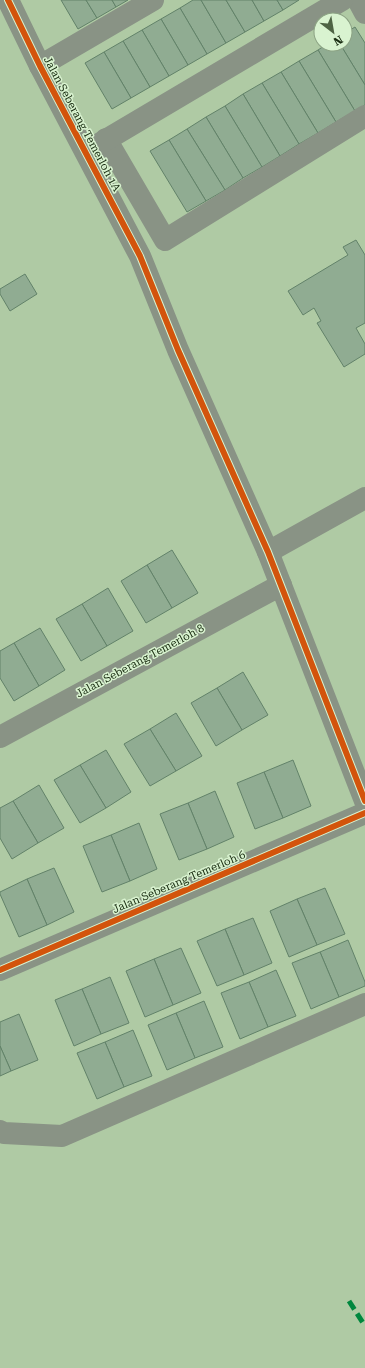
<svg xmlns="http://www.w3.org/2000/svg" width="365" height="1368" font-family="'Roboto Serif',serif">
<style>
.building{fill:#90ac92;stroke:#628269}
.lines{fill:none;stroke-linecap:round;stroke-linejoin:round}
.minor{stroke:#899385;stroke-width:22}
.quiet{stroke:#00873e;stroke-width:5;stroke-dasharray:10 5;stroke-linecap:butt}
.cycleway-casing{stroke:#d9f3d0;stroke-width:8}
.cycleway{stroke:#d3540c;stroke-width:6}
.labels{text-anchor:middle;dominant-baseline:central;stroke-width:3;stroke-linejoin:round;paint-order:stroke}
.street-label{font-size:11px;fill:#192c11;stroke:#d9f3d0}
</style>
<rect width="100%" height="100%" fill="#afcaa4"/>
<g class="building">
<polygon points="61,0 86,0 97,18 78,29"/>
<polygon points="86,0 112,0 116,7 97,18"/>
<polygon points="112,0 128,0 116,7"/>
<polygon points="193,0 201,0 226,43 207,54 180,8"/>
<polygon points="201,0 226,0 245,32 226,43"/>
<polygon points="226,0 252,0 264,21 245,32"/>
<polygon points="252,0 277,0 283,10 264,21"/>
<polygon points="277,0 299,0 283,10"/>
<polygon points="180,8 207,54 188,65 161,19"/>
<polygon points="161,19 188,65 169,76 142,30"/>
<polygon points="355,27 365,43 365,85 340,44 345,44 345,33"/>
<polygon points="142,30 169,76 150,87 123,41"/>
<polygon points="123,41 150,87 131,98 104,52"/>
<polygon points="327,44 340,44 365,85 365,105 355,111 318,50"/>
<polygon points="318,50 355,111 336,122 299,61"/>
<polygon points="104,52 131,98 112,109 85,63"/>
<polygon points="299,61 336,122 318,133 281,72"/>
<polygon points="281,72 318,133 299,144 262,83"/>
<polygon points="262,83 299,144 280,156 243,94"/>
<polygon points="243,94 280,156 262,167 225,106"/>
<polygon points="225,106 262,167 243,178 206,117"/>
<polygon points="206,117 243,178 225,190 187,129"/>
<polygon points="187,129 225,190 206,201 169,140"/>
<polygon points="169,140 206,201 187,212 150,151"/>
<polygon points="356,240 365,255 365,323 356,328 365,344 365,354 344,367 317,323 321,321 314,308 303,315 288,291 348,255 343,247"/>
<polygon points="25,274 37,294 10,311 0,294 0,289"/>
<polygon points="172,550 198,593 172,608 147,565"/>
<polygon points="147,565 172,608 146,623 121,581"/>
<polygon points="108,588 133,631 107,646 82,604"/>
<polygon points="82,604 107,646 81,661 56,619"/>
<polygon points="40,628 65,670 39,686 14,643"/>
<polygon points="14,643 39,686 14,701 0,678 0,651"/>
<polygon points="243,672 268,715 242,730 217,688"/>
<polygon points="217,688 242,730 216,746 191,703"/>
<polygon points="176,713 202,756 176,771 150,729"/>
<polygon points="150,729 176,771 150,786 124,744"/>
<polygon points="106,750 131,792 106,808 80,765"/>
<polygon points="293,760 311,806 283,818 264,772"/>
<polygon points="80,765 106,808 80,823 54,780"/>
<polygon points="264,772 283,818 255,829 237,783"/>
<polygon points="39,785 64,828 38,843 13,801"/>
<polygon points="215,791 234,837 207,849 188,803"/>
<polygon points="13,801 38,843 12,859 0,838 0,808"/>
<polygon points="188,803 207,849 179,860 160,814"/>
<polygon points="139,823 157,869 130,881 111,835"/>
<polygon points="111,835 130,881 102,892 83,846"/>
<polygon points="54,868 74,912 47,925 27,879"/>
<polygon points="27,879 47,925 19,937 0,894 0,892"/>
<polygon points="325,888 345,934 317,945 297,899"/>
<polygon points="297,899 317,945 289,957 270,911"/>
<polygon points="253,918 272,963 244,975 225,929"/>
<polygon points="225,929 244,975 217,986 197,941"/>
<polygon points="348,940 365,982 365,986 339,997 320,952"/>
<polygon points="181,948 201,993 173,1005 154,959"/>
<polygon points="320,952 339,997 311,1009 292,963"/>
<polygon points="154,959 173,1005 145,1017 126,971"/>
<polygon points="276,970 296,1016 268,1027 249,982"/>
<polygon points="110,977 129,1023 101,1034 82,989"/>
<polygon points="249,982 268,1027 240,1039 221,993"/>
<polygon points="82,989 101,1034 74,1046 55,1000"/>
<polygon points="204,1001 223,1047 195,1058 176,1013"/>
<polygon points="176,1013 195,1058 167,1070 148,1025"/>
<polygon points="19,1014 38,1060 11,1071 0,1046 0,1022"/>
<polygon points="133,1030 152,1076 124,1087 105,1042"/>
<polygon points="105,1042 124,1087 97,1099 77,1053"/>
<polygon points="0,1046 11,1071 0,1076"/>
</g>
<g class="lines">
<g class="minor">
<polyline points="8,0 40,66 140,256 178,350 268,552 365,801"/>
<polyline points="358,0 365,13"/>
<polyline points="40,66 153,0"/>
<polyline points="106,139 165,240 365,116"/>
<polyline points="94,147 342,0"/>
<polyline points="268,552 365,498"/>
<polyline points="0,737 281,585"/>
<polyline points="0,970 365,813"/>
<polyline points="0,1131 4,1133 62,1136 365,1004"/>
</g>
<polyline class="quiet" points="349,1301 365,1326"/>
<g class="cycleway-casing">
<g id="cycleway">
<polyline points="8,0 40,66 140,256 178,350 268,552 365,801"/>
<polyline points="0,970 365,813"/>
</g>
</g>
<use href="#cycleway" class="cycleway"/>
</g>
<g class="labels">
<g class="street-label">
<text transform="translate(82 124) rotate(62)">Jalan Seberang Temerloh 1A</text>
<text transform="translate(140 661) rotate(-28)">Jalan Seberang Temerloh 8</text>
<text transform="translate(179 882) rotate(-23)">Jalan Seberang Temerloh 6</text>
</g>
</g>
<g transform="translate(333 32) rotate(149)"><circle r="19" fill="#d9f3d0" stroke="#8ca384"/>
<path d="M0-3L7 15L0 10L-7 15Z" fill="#4e6344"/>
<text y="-6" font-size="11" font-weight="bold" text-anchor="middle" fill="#192c11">N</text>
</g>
</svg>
